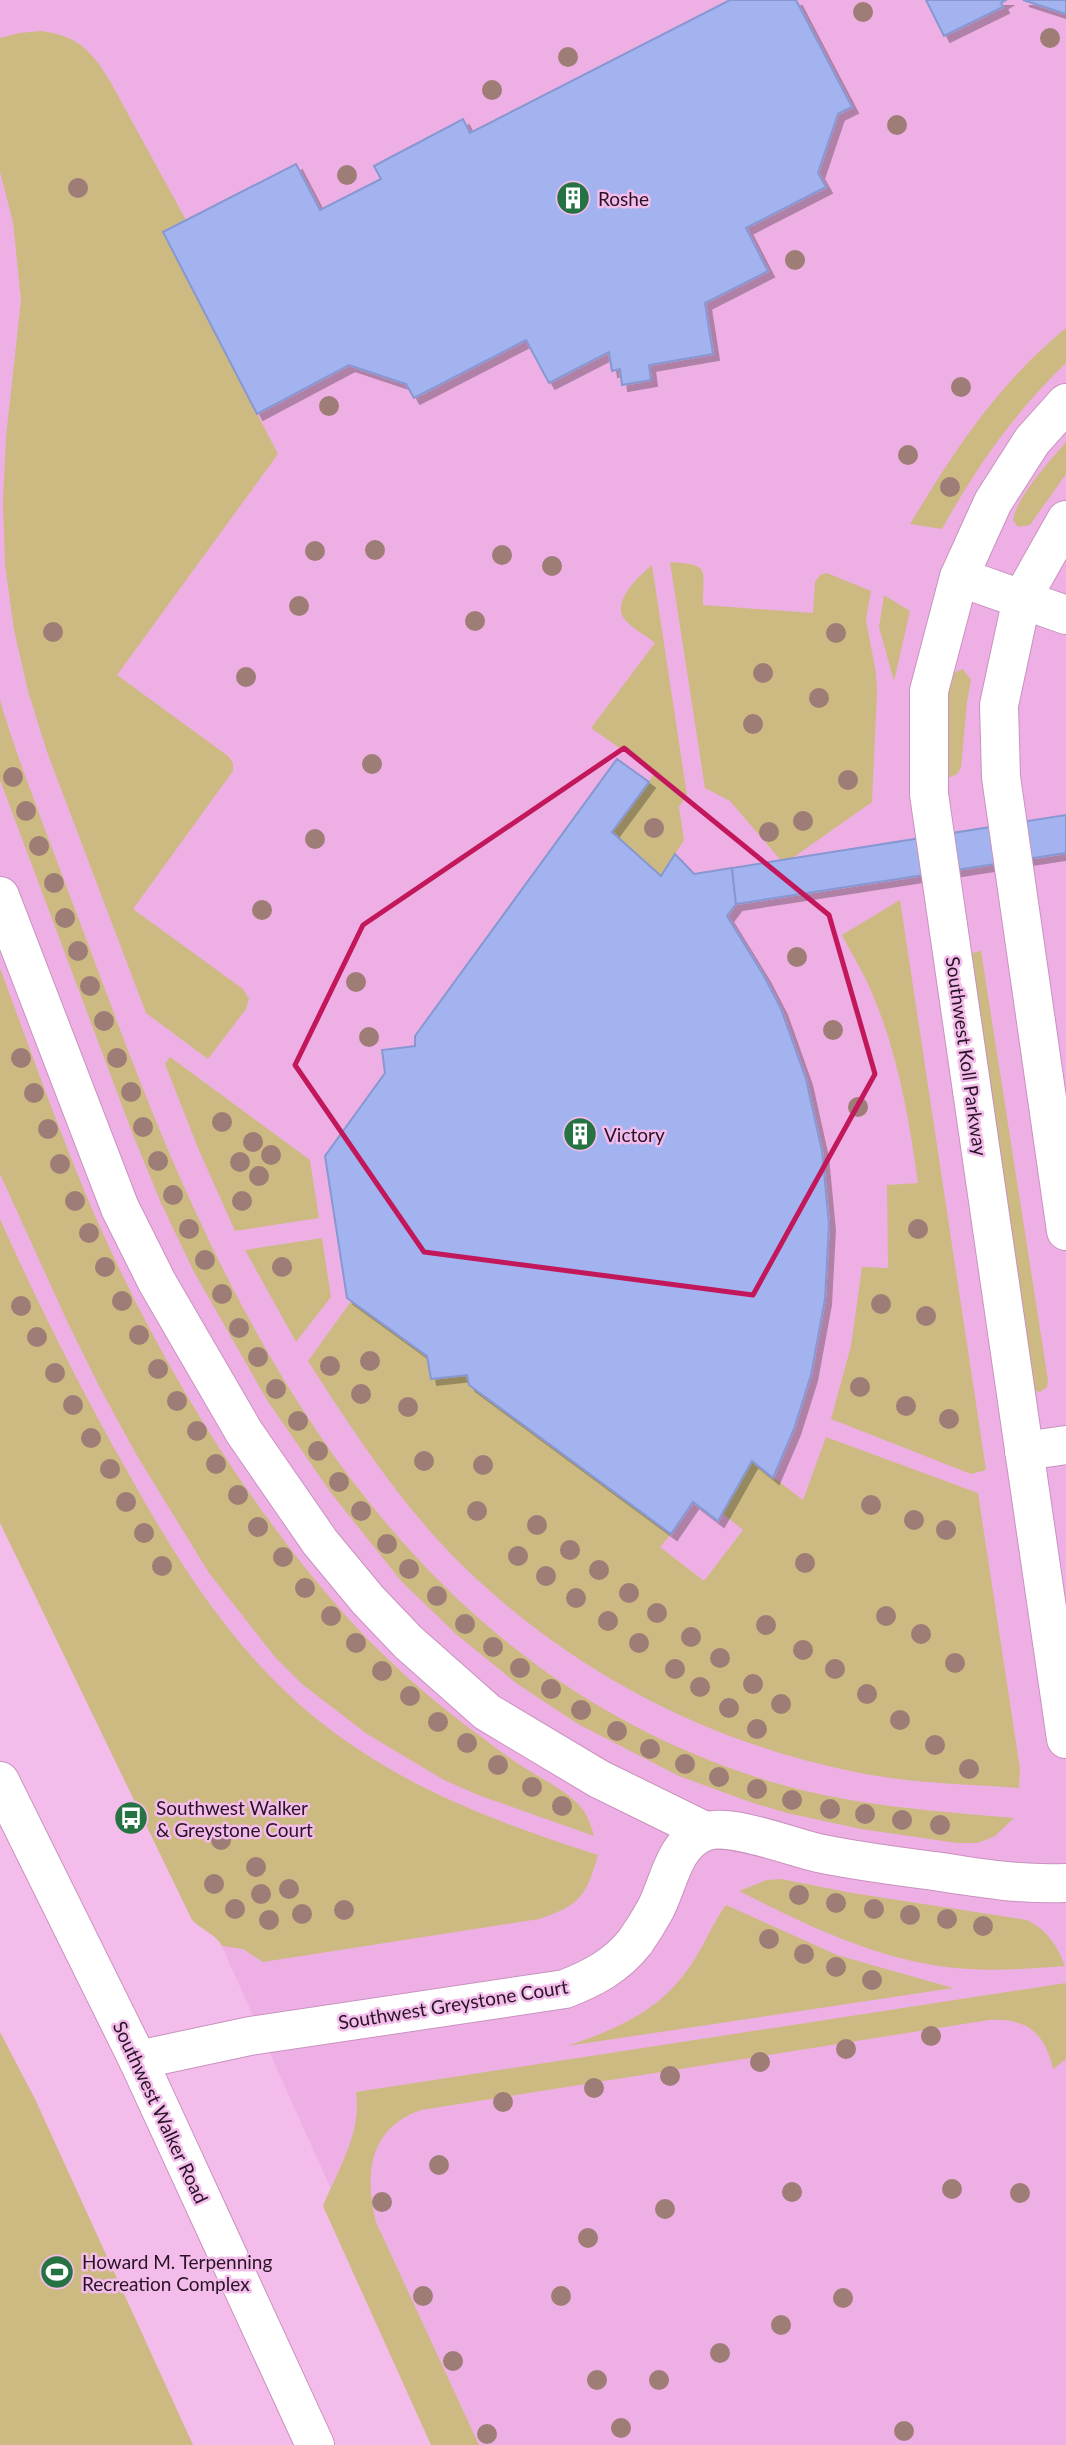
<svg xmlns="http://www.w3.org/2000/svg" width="1066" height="2445" font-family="Lato,sans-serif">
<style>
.built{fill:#eeb0e4}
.green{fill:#ccba82}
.building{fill:#a3b3ef;stroke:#8797d1;stroke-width:2;filter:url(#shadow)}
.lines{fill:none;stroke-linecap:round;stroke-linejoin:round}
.minor-casing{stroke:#c892bf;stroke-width:40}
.major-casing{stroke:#c892bf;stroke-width:40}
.minor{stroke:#fff;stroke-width:38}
.major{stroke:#fff;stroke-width:38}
.tree{fill:#9e7d76}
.marked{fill:none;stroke:#c2185b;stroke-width:5;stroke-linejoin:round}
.labels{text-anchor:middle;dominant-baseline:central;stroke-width:5;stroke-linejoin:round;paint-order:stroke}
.poi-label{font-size:19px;fill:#281426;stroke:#f4bcea;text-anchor:start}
.street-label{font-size:19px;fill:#281426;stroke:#f4bcea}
</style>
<defs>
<filter id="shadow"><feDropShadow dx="6" dy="6" stdDeviation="0" flood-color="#0004"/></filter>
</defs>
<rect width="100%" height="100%" fill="#f4bcea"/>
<polygon class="built" points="0,0 1066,0 1066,2445 446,2445 219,1940 209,1930 0,1503"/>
<g class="green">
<path d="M41 31C78 36 91 50 110 81L186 220 163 232 278 454 117 675 228 756 233 763V771L133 909 243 989 249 999 246 1009 208 1059 146 1013 47 752 28 691 14 630 5 565 3 501 6 437 21 300 13 222 0 172V38L19 33Z"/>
<path d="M1066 328V363C1014 413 977 466 942 529L910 524C956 448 997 385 1066 328Z"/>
<path d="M1066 442V474L1030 525 1018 527 1013 520C1018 495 1049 462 1066 442Z"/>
<path d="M670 562C713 565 702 569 703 605L813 613 815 582 820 575 827 573 871 591 866 620 876 673 877 692 872 802 784 864 730 801 705 788Z"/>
<path d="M652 565 687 795 679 807 684 840 661 876 612 832 655 773 591 728 655 643C646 635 630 628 623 617 613 600 640 575 652 565Z"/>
<polygon points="884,595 910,611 894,681 879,627"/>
<polygon points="963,669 971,680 967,702 961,768 957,774 951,777 947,776 947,698 953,673"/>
<path d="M0 700C12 742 28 783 43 824 66 885 89 947 112 1008 237 1346 408 1675 779 1784 856 1806 935 1811 1014 1818L995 1836 986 1840 977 1843H957L861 1829 787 1813 750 1802 679 1776 578 1724 516 1683 456 1634 402 1582 331 1493 267 1400 193 1270 161 1203 133 1135 0 780Z"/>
<path d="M900 900 986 1470 971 1474 831 1419 851 1346 862 1267 888 1268 887 1185 918 1183C909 1118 898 1054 872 993 864 973 852 955 842 935Z"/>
<polygon points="981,951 1048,1380 1047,1387 1040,1392 1033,1390 963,955"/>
<path d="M0 968C32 1054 62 1141 99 1225 159 1359 237 1489 332 1600 378 1654 431 1701 488 1742 501 1752 514 1761 528 1770 544 1780 563 1789 577 1803 586 1811 591 1824 594 1836L478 1795 444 1780 367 1734 302 1684 275 1657 209 1573 136 1454 100 1388 67 1321 0 1174Z"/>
<polygon points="170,1057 310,1160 319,1218 235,1231 198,1148 165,1064"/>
<path d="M0 1219C38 1304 80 1388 126 1469 177 1561 235 1654 318 1720 403 1788 496 1822 598 1855 586 1897 580 1905 539 1919L263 1962 243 1949 222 1946C217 1935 200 1929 192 1920L0 1523Z"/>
<polygon points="322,1238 331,1297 296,1342 245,1250"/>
<path d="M352 1300 427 1356 431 1379 467 1375 469 1385 671 1534 660 1547 704 1581 743 1530 722 1513 752 1461 803 1500 826 1437 978 1493 1020 1769 1019 1788C964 1784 908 1783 855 1772 707 1742 574 1673 465 1568 403 1508 354 1433 308 1361Z"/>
<path d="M781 1879 852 1893 1027 1920C1047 1930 1057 1945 1065 1966 1026 1969 986 1972 946 1967 873 1958 804 1924 739 1891L767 1880Z"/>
<path d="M726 1905 837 1955 953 1988 567 2046C617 2029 660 2011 691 1965 704 1946 712 1924 726 1905Z"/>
<path d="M1066 1983V2059L1053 2069C1045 2033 1027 2018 989 2020L421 2110C369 2128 364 2174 376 2222L479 2445H431L323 2206C338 2170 362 2133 356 2092Z"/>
<polygon points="0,2032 35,2099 193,2445 0,2445"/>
</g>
<g class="building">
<polygon points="730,0 796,0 852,107 838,114 818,173 826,187 746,228 768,271 705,303 713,354 649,365 651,380 622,385 620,369 612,371 609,352 549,383 526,340 414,398 406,384 349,365 257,414 163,232 296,164 320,210 381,179 374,166 463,119 470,133"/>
<polygon points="926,0 1006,0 1001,3 1003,7 944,36"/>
<polygon points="1023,0 1066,0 1066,14"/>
<polygon points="617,759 649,782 612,832 661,876 675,854 694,874 732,868 736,904 727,916 764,976 781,1009 806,1079 822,1151 829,1224 825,1299 811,1375 794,1429 773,1478 752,1461 718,1521 693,1502 671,1534 469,1385 467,1375 431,1379 427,1356 347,1298 325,1156 385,1073 382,1050 415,1046 415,1036"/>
<polygon points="1066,815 1066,853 736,904 732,868"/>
</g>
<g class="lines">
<g class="minor-casing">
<g id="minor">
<polyline points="1066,403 1032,441 993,502 959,577 929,691 929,794 1066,1739"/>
<polyline points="1066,520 1022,598 999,705 1001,777 1066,1231"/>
<polyline points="959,577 1066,615"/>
<polyline points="0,896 120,1208 157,1282 244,1432 320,1542 368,1600 408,1642 487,1712 599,1779 705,1831"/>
<polyline points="1024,1451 1066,1445"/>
<path d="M138 2060 250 2036 565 1989C593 1978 616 1966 635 1942 642 1932 649 1921 655 1910 669 1884 673 1844 704 1832 729 1822 791 1847 818 1853 856 1861 895 1866 934 1871 978 1878 1021 1885 1066 1883"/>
</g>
</g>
<g class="major-casing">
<polyline id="major" points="0,1781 138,2060 315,2445"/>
</g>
<use href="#minor" class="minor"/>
<use href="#major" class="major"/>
</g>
<g class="tree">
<circle cx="863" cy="12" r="10"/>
<circle cx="1050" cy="38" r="10"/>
<circle cx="568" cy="57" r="10"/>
<circle cx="492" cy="90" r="10"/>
<circle cx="897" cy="125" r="10"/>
<circle cx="347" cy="175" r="10"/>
<circle cx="78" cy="188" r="10"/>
<circle cx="795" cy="260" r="10"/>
<circle cx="961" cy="387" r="10"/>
<circle cx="329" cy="406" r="10"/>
<circle cx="908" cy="455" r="10"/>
<circle cx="950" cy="487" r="10"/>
<circle cx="375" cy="550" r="10"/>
<circle cx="315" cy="551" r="10"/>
<circle cx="502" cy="555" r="10"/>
<circle cx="552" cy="566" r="10"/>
<circle cx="299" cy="606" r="10"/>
<circle cx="475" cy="621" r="10"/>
<circle cx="53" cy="632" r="10"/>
<circle cx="836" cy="633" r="10"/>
<circle cx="763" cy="673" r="10"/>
<circle cx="246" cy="677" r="10"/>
<circle cx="819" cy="698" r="10"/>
<circle cx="753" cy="724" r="10"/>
<circle cx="372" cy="764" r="10"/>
<circle cx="13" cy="777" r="10"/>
<circle cx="848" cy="780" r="10"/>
<circle cx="26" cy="811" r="10"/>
<circle cx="803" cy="821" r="10"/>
<circle cx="654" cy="828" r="10"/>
<circle cx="769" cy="832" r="10"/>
<circle cx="315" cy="839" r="10"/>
<circle cx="39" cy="846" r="10"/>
<circle cx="54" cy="883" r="10"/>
<circle cx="262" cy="910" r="10"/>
<circle cx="65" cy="918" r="10"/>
<circle cx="78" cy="951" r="10"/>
<circle cx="797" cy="957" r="10"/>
<circle cx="356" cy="982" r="10"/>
<circle cx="90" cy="986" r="10"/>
<circle cx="104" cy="1021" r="10"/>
<circle cx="833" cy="1030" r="10"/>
<circle cx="369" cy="1037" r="10"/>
<circle cx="21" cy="1058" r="10"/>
<circle cx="117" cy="1058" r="10"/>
<circle cx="131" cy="1092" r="10"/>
<circle cx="34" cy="1093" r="10"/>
<circle cx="858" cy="1107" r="10"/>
<circle cx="222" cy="1122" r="10"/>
<circle cx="143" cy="1127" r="10"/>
<circle cx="48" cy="1129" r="10"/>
<circle cx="253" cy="1142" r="10"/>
<circle cx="271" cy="1155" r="10"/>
<circle cx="158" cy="1161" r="10"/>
<circle cx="240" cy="1162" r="10"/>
<circle cx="60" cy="1164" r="10"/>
<circle cx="259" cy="1176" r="10"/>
<circle cx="173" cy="1195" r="10"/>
<circle cx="75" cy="1201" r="10"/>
<circle cx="242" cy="1201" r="10"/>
<circle cx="189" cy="1229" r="10"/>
<circle cx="918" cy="1229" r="10"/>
<circle cx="89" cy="1233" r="10"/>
<circle cx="205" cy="1260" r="10"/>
<circle cx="105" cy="1267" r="10"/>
<circle cx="282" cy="1267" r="10"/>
<circle cx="222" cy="1294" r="10"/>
<circle cx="122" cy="1301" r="10"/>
<circle cx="881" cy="1304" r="10"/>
<circle cx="21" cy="1306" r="10"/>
<circle cx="926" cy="1316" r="10"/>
<circle cx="239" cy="1328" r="10"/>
<circle cx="139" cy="1335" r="10"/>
<circle cx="37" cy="1337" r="10"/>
<circle cx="258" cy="1357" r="10"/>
<circle cx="370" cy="1361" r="10"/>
<circle cx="330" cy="1366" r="10"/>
<circle cx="158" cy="1369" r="10"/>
<circle cx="55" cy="1373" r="10"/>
<circle cx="860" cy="1387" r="10"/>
<circle cx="276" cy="1389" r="10"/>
<circle cx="361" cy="1394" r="10"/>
<circle cx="177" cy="1401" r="10"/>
<circle cx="73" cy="1405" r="10"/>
<circle cx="906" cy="1406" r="10"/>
<circle cx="408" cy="1407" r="10"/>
<circle cx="949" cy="1419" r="10"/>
<circle cx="298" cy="1421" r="10"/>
<circle cx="197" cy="1431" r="10"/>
<circle cx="91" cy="1438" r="10"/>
<circle cx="318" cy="1451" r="10"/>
<circle cx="424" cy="1461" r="10"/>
<circle cx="216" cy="1464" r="10"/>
<circle cx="483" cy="1465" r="10"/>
<circle cx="110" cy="1469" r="10"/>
<circle cx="339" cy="1482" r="10"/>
<circle cx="238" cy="1495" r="10"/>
<circle cx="126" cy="1502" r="10"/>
<circle cx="871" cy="1505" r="10"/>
<circle cx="361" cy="1511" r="10"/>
<circle cx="477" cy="1511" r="10"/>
<circle cx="914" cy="1520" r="10"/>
<circle cx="537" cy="1525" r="10"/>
<circle cx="258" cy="1527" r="10"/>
<circle cx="946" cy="1530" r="10"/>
<circle cx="144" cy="1533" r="10"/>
<circle cx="387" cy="1544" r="10"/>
<circle cx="570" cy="1550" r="10"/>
<circle cx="518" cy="1556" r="10"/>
<circle cx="283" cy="1557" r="10"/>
<circle cx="805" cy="1563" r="10"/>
<circle cx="162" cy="1566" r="10"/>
<circle cx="409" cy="1569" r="10"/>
<circle cx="599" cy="1570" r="10"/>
<circle cx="546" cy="1576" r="10"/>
<circle cx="305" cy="1588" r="10"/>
<circle cx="629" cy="1593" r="10"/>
<circle cx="437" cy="1596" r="10"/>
<circle cx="576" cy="1598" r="10"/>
<circle cx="657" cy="1613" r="10"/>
<circle cx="331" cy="1616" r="10"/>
<circle cx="886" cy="1616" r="10"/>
<circle cx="608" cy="1621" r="10"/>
<circle cx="465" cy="1624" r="10"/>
<circle cx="766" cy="1625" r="10"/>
<circle cx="921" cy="1634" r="10"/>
<circle cx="691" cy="1637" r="10"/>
<circle cx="356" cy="1643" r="10"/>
<circle cx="639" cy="1643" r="10"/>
<circle cx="493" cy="1647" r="10"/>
<circle cx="803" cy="1650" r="10"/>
<circle cx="720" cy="1658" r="10"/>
<circle cx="955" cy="1663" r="10"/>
<circle cx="520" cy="1668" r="10"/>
<circle cx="675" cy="1669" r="10"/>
<circle cx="835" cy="1669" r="10"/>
<circle cx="382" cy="1671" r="10"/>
<circle cx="753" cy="1684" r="10"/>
<circle cx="700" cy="1687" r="10"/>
<circle cx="551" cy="1689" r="10"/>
<circle cx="867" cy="1694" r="10"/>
<circle cx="410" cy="1696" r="10"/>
<circle cx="781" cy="1704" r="10"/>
<circle cx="729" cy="1708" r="10"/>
<circle cx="581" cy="1710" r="10"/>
<circle cx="900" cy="1720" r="10"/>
<circle cx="438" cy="1722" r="10"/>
<circle cx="757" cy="1729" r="10"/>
<circle cx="617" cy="1731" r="10"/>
<circle cx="467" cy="1743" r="10"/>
<circle cx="935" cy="1745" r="10"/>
<circle cx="650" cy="1749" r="10"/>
<circle cx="685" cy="1764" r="10"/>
<circle cx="498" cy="1765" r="10"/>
<circle cx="969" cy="1769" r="10"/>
<circle cx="719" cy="1777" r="10"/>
<circle cx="532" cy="1787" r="10"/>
<circle cx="757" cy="1789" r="10"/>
<circle cx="792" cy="1800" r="10"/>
<circle cx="562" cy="1806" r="10"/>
<circle cx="830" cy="1809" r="10"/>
<circle cx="865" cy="1814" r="10"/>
<circle cx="902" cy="1820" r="10"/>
<circle cx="940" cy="1825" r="10"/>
<circle cx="221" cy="1840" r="10"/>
<circle cx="256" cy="1867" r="10"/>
<circle cx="214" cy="1884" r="10"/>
<circle cx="289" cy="1889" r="10"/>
<circle cx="261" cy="1894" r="10"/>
<circle cx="799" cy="1895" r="10"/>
<circle cx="836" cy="1903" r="10"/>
<circle cx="235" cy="1909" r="10"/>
<circle cx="874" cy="1909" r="10"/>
<circle cx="344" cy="1910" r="10"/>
<circle cx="302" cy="1914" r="10"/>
<circle cx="910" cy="1915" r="10"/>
<circle cx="947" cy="1919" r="10"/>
<circle cx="269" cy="1920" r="10"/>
<circle cx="983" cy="1926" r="10"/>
<circle cx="769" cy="1939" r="10"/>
<circle cx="804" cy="1954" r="10"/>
<circle cx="836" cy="1967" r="10"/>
<circle cx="872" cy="1980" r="10"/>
<circle cx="931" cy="2036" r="10"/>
<circle cx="846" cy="2049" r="10"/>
<circle cx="760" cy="2062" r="10"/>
<circle cx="670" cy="2076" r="10"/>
<circle cx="594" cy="2088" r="10"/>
<circle cx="503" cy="2102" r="10"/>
<circle cx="439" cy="2165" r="10"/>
<circle cx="952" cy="2189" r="10"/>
<circle cx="792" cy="2192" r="10"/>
<circle cx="1020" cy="2193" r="10"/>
<circle cx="382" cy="2202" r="10"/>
<circle cx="665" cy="2209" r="10"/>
<circle cx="588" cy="2238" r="10"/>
<circle cx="423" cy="2296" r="10"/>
<circle cx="561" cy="2296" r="10"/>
<circle cx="843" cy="2298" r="10"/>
<circle cx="781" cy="2325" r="10"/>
<circle cx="720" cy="2353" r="10"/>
<circle cx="453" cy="2361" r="10"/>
<circle cx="597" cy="2380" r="10"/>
<circle cx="659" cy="2380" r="10"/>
<circle cx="621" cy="2428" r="10"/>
<circle cx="904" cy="2431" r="10"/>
<circle cx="487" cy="2434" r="10"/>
</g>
<path class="marked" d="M624 748 829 915 875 1074 753 1295 424 1252 295 1065 363 925Z"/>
<defs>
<g id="building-disc" transform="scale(1.75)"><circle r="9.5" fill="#257342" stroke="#f4bcea"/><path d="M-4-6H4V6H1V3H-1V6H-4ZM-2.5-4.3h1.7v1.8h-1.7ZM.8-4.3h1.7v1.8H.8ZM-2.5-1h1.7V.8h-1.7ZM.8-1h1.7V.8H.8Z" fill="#fff"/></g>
<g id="bus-disc" transform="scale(1.75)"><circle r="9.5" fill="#257342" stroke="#f4bcea"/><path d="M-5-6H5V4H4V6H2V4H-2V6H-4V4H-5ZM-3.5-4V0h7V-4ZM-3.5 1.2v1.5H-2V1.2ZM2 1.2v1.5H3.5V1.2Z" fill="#fff"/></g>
<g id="stadium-disc" transform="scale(1.75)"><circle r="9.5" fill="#257342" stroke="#f4bcea"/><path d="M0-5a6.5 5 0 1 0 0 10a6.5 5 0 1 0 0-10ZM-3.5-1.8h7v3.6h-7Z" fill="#fff"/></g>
</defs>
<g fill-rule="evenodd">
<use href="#building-disc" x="573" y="198"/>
<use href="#building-disc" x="580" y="1134"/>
<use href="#bus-disc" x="131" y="1818"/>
<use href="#stadium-disc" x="57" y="2272"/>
</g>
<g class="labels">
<g class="poi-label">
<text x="598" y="198">Roshe</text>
<text x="604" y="1134">Victory</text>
<text x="156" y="1807">Southwest Walker<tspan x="156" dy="22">&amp; Greystone Court</tspan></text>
<text x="82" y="2261">Howard M. Terpenning<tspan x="82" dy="22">Recreation Complex</tspan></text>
</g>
<g class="street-label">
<text transform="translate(967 1056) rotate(82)">Southwest Koll Parkway</text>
<text transform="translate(453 2004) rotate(-9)">Southwest Greystone Court</text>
<text transform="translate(161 2112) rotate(65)">Southwest Walker Road</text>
</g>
</g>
</svg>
